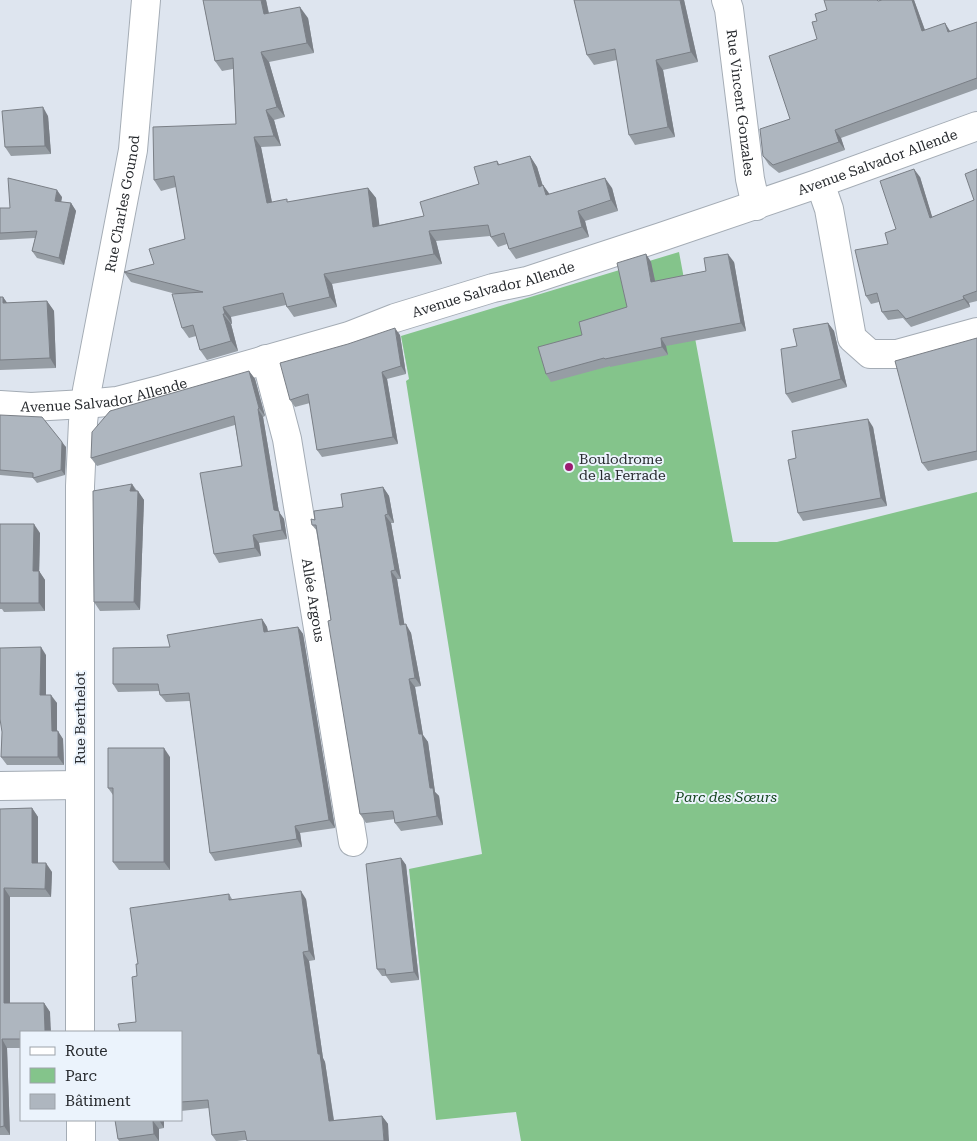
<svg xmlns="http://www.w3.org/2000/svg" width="977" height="1141" font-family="'Roboto Serif',serif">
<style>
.green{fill:#84c48b}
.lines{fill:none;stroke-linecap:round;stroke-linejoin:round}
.minor-casing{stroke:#a4acb5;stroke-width:30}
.minor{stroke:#fff;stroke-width:28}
.wall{fill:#969da4}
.shaded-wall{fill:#7a7f86}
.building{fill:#aeb6bf;stroke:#7a7f86}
.poi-dot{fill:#9b1b70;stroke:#ebf3fc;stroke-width:2}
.labels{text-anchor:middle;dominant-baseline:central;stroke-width:4;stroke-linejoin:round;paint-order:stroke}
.street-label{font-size:14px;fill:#282b2f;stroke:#ebf3fc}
.poi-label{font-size:14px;fill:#282b2f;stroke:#ebf3fc;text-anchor:start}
.park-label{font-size:14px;font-style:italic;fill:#13441d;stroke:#ebf3fc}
</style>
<rect width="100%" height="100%" fill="#dee5ef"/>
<polygon class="green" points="679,252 733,542 777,542 977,492 977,1141 521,1141 516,1112 436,1120 409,869 482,854 408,394 406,381 409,379 401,336"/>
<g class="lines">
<g class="minor-casing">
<g id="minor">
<path id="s1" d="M726 0 729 9 750 179 756 206"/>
<polyline points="820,183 829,209 852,338 870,354 897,354 977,332"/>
<path id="s2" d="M266 359 287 439 353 842"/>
<path id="s3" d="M0 405 31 407 85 404 117 401 163 389 349 336 395 318 493 288 527 281 661 237 820 183 977 126"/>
<polyline points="0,786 79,785"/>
<path id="s4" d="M80 1032V486L83 422 87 390 133 150 146 0"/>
<polyline points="81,1120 81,1141"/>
</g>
</g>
<use href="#minor" class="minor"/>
</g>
<g class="wall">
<polygon points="203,0 266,0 269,13 308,18 314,53 269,62 285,117 274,120 281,146 261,147 272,202 289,202 368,188 376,198 379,225 424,216 479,184 497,161 500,165 530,156 537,167 543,186 543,185 549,194 612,188 618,211 585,221 589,237 516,259 509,249 507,244 498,247 490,236 436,241 442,264 332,284 337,307 294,317 287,307 286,305 231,317 232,324 231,324 238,351 207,360 200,350 196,336 189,338 182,328 176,294 131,282 124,272 154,264 185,239 176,187 161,191 154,180 236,124 233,69 222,71 215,61"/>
<polygon points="574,0 684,0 698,62 663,70 675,137 635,145 629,135 617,60 594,65 587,55"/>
<polygon points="880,0 914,0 925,30 951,31 977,22 977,89 841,138 845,150 779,173 769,165 763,156 790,119 817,39"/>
<polygon points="48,116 51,154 11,156 5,147"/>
<polygon points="977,169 977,301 969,303 970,307 911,327 903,318 888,320 882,312 879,302 871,304 866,296 888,244 896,229 920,177 932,217 974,200"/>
<polygon points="62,197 61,202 71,203 76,211 64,265 37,258 32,251 35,238 0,240 0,208 10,208"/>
<polygon points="646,254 651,262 655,281 706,271 734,262 746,331 666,346 668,355 610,367 610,366 551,382 546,374 582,335 627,307"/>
<polygon points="0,297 3,297 7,303 47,301 54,311 56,368 0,370"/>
<polygon points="828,323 834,331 847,387 792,403 786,394 797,346"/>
<polygon points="400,335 406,374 387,379 398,444 322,457 317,450 310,403 295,407 290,400"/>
<polygon points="977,338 977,460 928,471 922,463"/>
<polygon points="249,371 255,379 265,416 263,417 279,512 284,519 287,539 259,543 261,556 219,563 214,554 242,466 235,425 97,466 91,458"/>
<polygon points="0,415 66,447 65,475 37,483 33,478 0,475"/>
<polygon points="873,427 887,506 803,521 798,513 796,458"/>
<polygon points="132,484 144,500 140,610 100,611 94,602"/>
<polygon points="383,487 389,496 394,523 391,523 401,579 397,579 404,624 411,633 421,686 415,687 423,735 428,742 435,792 439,796 443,825 401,831 395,823 395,819 366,823 360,814 331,620 317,531 312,525 315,520"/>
<polygon points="0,524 40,533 39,571 45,580 45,611 4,612 2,609 0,609"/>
<polygon points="262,619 267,627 268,631 298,627 303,634 335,828 300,833 302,847 215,861 210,853 190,701 166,702 160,695 160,691 118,692 113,684 170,647"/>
<polygon points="46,655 46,695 57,703 57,731 63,739 64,765 7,765 1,757"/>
<polygon points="170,757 170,870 119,870 113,862 113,795 108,788"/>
<polygon points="32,808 38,817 38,863 52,872 51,897 10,897 10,1003 44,1003 50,1012 21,1032 21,1048 7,1048 10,1135 0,1135 0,809"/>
<polygon points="401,858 406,865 419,980 391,983 386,976 382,976 377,969"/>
<polygon points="229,894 232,899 306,899 315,960 309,961 323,1058 325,1062 334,1120 382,1116 388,1124 237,1141 216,1141 212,1135 209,1108 181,1111 181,1032 136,1022 137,976 138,964"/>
<polygon points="115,1120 164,1120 164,1128 159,1129 159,1141 119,1141 118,1139"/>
</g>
<g class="shaded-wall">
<polygon points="261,0 266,0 271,25 264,14"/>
<polygon points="680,0 684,0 698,62 691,52"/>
<polygon points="912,0 914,0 928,39 922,31"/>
<polygon points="300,7 308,18 314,53 307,43"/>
<polygon points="945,23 950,31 948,32"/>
<polygon points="261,52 269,62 285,117 277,107"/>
<polygon points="656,60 663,70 675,137 668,127"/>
<polygon points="43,107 48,116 51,154 45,146"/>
<polygon points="266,110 274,120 281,146 274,136"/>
<polygon points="835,130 841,138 845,150 839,142"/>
<polygon points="254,137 261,147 274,213 267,203"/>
<polygon points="530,156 537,167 546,197 539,187"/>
<polygon points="914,169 920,177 935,226 930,218"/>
<polygon points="605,178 612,188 618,211 611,200"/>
<polygon points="543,185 551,196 546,195"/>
<polygon points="368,188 376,198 381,237 373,227"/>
<polygon points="57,190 62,197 60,208 55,201"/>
<polygon points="71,203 76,211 64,265 59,258"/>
<polygon points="578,211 585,221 589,237 582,227"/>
<polygon points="429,231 436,241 442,264 434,254"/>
<polygon points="646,254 651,262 657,290 651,282"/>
<polygon points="728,254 734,262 746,331 741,323"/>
<polygon points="324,274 332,284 337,307 330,297"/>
<polygon points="963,296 969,303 970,307 964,299"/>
<polygon points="3,297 10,307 3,303"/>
<polygon points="47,301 54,311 56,368 50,358"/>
<polygon points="223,307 231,317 232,324 225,314"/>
<polygon points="223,314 231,324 238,351 231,341"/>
<polygon points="828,323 834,331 847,387 841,379"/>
<polygon points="395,328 400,335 406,374 401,366"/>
<polygon points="661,338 666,346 668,355 662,347"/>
<polygon points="249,371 255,379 265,416 259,408"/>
<polygon points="382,372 387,379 398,444 393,437"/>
<polygon points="258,409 263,417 279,512 284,519 287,539 282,530 274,510"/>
<polygon points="868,419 873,427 887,506 881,498"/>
<polygon points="62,442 66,447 65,475 61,470"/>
<polygon points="132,484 137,493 130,491"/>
<polygon points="383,487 389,496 394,523 388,514"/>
<polygon points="138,491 144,500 140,610 134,602"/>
<polygon points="385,515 391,523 401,579 395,570"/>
<polygon points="34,524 40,533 39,580 33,571"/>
<polygon points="253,535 259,543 261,556 255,548"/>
<polygon points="39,571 45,580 45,611 39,603"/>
<polygon points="391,571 397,579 406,634 400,625"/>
<polygon points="262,619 267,627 269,640 264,632"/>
<polygon points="406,624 411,633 421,686 415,678"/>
<polygon points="298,627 303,634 335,828 329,820"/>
<polygon points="41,647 46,655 46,703 40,695"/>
<polygon points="409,679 415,687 423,735 428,742 435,792 439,796 443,825 437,816 430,788 419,734"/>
<polygon points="51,695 57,703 57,739 52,731"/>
<polygon points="58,731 63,739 64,765 58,757"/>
<polygon points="164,748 170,757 170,870 164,862"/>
<polygon points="32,808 38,817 38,872 32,863"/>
<polygon points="295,826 300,833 302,847 297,839"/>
<polygon points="401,858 406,865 419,980 414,972"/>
<polygon points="46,863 52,872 51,897 45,889"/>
<polygon points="4,888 10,897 10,1011 4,1003"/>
<polygon points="301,891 306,899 315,960 309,951"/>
<polygon points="303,952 309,961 323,1058 325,1062 335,1129 329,1121 318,1054"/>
<polygon points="44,1003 50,1012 51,1032 45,1032"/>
<polygon points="2,1039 7,1048 10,1135 4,1126"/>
<polygon points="382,1116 388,1124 389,1141 384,1141"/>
<polygon points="159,1120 164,1120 164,1128"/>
<polygon points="153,1121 159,1129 159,1141 154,1134"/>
</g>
<g class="building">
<polygon points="203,0 261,0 264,14 300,7 307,43 261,52 277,107 266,110 274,136 254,137 267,203 287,199 287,202 368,188 373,227 424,216 420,202 479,184 474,167 497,161 498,165 530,156 539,187 543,185 546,195 605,178 611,200 578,211 582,227 509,249 504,233 491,237 488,225 429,231 434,254 324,274 330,297 287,307 283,293 223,307 225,314 223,314 231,341 200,350 193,325 182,328 172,294 203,292 124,272 154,264 149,249 185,239 174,176 154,180 153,127 236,124 233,58 215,61"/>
<polygon points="574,0 680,0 691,52 656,60 668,127 629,135 615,49 587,55"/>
<polygon points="824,0 877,0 878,1 882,0 912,0 922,31 945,23 948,32 977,22 977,78 835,130 839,142 773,165 763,156 760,129 790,119 769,56 817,39 812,22 817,21 815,14 827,10"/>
<polygon points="43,107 45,146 5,147 2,111"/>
<polygon points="914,169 930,218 974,200 965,174 977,169 977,291 963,296 964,299 906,319 898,310 882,312 877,293 866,296 855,250 888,244 885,233 896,229 880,181"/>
<polygon points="8,178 57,190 55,201 71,203 59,258 32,251 37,231 0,233 0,208 10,208"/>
<polygon points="646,254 651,282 706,271 704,258 728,254 741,323 661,338 662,347 605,359 604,358 546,374 538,347 582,335 579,322 627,307 617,263"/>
<polygon points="0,297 3,297 3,303 47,301 50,358 0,360"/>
<polygon points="828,323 841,379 786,394 781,349 797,346 793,329"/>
<polygon points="395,328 401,366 382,372 393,437 317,450 308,394 290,400 280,363 348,344"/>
<polygon points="977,338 977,451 922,463 895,361"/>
<polygon points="249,371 259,408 258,409 274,510 279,511 282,530 253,535 255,548 214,554 200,473 242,466 234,416 91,458 92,432 110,411"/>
<polygon points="0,415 42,417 62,442 61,470 33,478 33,473 0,470"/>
<polygon points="868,419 881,498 798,513 788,460 796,458 792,431"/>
<polygon points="132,484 130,491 138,491 134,602 94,602 93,491"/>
<polygon points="383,487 388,514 385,515 395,570 391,571 400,625 406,624 415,678 409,679 419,734 422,734 430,788 433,788 437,816 395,823 393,811 360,814 328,621 331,620 316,525 312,525 311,519 315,520 314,511 343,507 341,494"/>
<polygon points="0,524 34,524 33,571 39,571 39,603 0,603"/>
<polygon points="262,619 264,632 298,627 329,820 295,826 297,839 210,853 189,693 160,695 158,684 113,684 113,648 170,647 167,635"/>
<polygon points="41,647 40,695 51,695 52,731 58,731 58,757 1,757 2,732 0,719 0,648"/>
<polygon points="108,748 164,748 164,862 113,862 113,788 108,788"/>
<polygon points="32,808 32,863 46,863 45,889 4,888 4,1003 44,1003 45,1032 21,1032 21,1039 2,1039 4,1126 0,1127 0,809"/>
<polygon points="401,858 414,972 386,975 385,969 377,969 366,864"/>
<polygon points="301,891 309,951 303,952 318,1054 320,1054 329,1121 382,1116 384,1141 247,1141 245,1131 212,1135 208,1100 181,1102 181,1032 120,1032 118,1024 136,1022 132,977 137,976 136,964 138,964 130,908 229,894 229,900"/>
<polygon points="115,1120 157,1120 153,1121 154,1134 118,1139"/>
</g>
<circle class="poi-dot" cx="569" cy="467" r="5"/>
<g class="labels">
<g class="street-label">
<text stroke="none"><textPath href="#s1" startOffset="104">Rue Vincent Gonzales</textPath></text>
<text stroke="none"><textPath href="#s3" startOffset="915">Avenue Salvador Allende</textPath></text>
<text stroke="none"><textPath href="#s4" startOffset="832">Rue Charles Gounod</textPath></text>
<text stroke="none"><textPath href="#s3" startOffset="510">Avenue Salvador Allende</textPath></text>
<text stroke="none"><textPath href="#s3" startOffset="105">Avenue Salvador Allende</textPath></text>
<text stroke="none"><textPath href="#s2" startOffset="246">Allée Argous</textPath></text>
<text transform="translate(80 718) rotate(-90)">Rue Berthelot</text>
</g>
<g class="poi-label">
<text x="579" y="459">Boulodrome<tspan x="579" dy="16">de la Ferrade</tspan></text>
</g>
<g class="park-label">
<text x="726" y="797">Parc des Sœurs</text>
</g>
</g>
<rect x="20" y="1031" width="162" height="90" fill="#ebf3fc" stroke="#9da3aa"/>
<rect x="30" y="1047" width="25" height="8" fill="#ffffff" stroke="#9da3aa"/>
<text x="65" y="1056" font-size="15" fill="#282b2f">Route</text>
<rect x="30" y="1068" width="25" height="15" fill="#84c48b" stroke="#9da3aa"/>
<text x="65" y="1081" font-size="15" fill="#282b2f">Parc</text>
<rect x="30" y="1094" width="25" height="15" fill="#aeb6bf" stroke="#9da3aa"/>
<text x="65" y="1106" font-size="15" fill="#282b2f">Bâtiment</text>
</svg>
